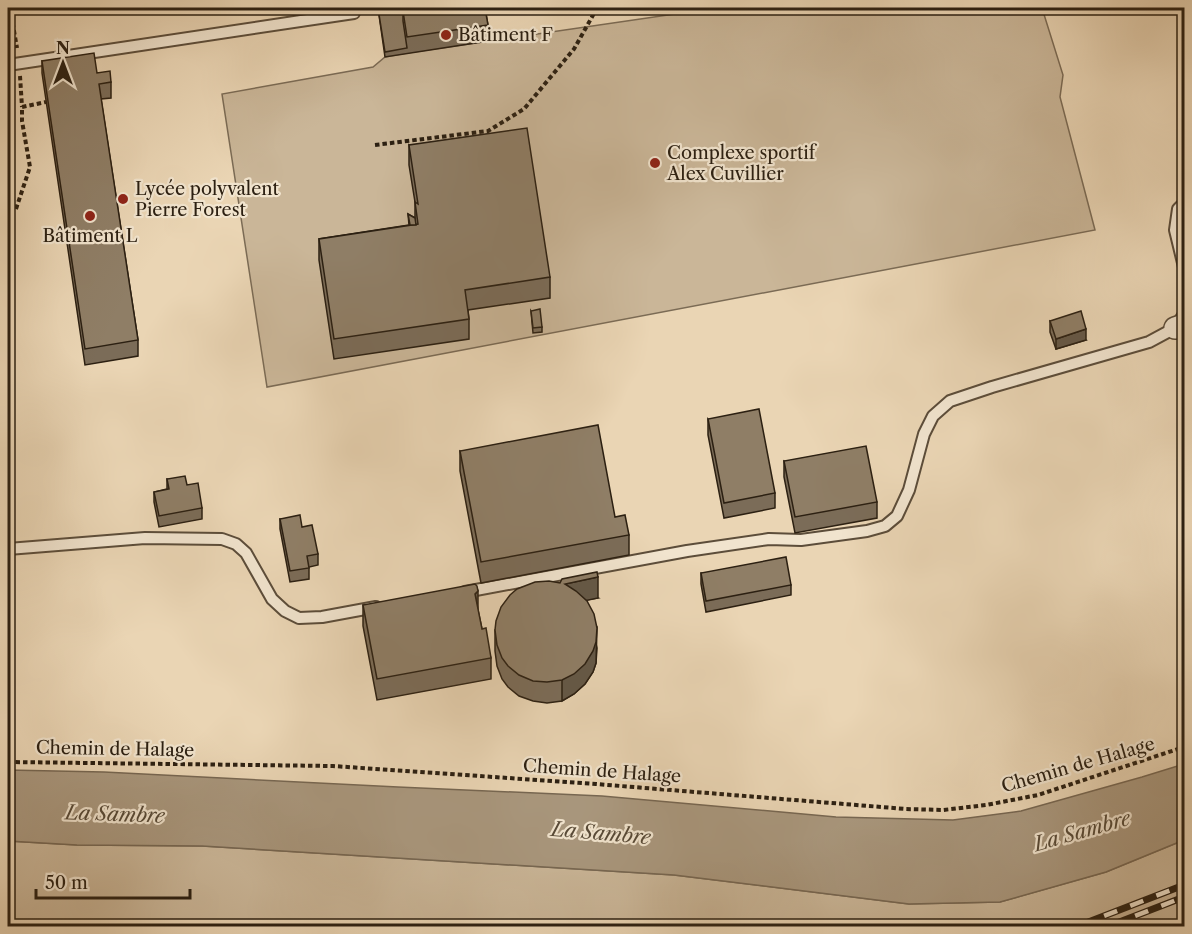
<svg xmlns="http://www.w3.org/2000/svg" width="1192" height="934" font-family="'Libre Caslon Text',serif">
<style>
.green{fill:#cab698;stroke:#7b6b55;stroke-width:1.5}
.water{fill:#a9977d;stroke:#776752;stroke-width:1.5}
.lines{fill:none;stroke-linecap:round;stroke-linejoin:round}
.lane-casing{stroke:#5c4d3a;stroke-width:14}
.street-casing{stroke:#5c4d3a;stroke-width:24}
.path{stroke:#2c2012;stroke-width:4;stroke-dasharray:4.5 3;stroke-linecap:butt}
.lane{stroke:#f1e4ce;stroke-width:10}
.street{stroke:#f1e4ce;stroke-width:21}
.rail-casing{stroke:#2c2012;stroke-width:7}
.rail{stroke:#f1e4ce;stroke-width:4.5;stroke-dasharray:14;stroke-linecap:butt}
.wall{fill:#7b6c58;stroke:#2c2012;stroke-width:1.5}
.shaded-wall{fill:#645847;stroke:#2c2012;stroke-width:1.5}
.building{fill:#8f7e66;stroke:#2c2012;stroke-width:1.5}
.poi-dot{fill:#8f2418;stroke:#f1e4ce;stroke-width:2}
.labels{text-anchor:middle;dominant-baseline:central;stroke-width:4.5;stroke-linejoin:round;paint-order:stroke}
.poi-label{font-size:18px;fill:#2c2012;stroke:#f1e4ce;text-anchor:start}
.street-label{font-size:18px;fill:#2c2012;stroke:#f1e4ce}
.water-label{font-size:20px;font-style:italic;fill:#584a37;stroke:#f1e4ce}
</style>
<rect width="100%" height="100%" fill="#ead5b4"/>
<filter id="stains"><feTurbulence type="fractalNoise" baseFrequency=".00333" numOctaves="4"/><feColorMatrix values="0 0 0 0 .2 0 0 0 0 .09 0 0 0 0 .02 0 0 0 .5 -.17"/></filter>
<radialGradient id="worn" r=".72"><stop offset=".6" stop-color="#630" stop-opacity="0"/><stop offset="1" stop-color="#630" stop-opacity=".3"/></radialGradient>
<g class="green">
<polygon points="716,8 1042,8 1063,75 1060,97 1095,230 267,387 222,94 373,67 385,57 407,53"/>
<polygon points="1184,840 1184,926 8,926 8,841 77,845 202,846 674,875 909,904 1000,902 1106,872"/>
</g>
<polygon class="water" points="1184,764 1184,840 1106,872 1000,902 909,904 674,875 202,846 77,845 8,841 8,770 104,772 398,787 602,796 836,817 953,820 1021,811 1142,777"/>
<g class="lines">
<g class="lane-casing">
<g id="lane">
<polyline points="8,65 354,13 354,8"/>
<polyline points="1184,203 1178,209 1175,230 1184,267"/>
<polyline points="8,549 145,538 222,539 236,544 246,553 272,599 285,611 299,618 322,617 376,607"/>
<polyline points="465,592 687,551 769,539 801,540 867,531 885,526 897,516 909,490 924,434 933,416 950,401 992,387 1149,342 1175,328 1184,314"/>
</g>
</g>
<g class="street-casing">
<polyline id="street" points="1175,328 1184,325"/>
</g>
<g class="path">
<polyline points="10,8 17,48"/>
<polyline points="20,76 22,107"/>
<polyline points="375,145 488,131 524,109 574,49 597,8"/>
<polyline points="16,209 30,167 22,121 22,107 46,102"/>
<polyline points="8,762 333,766 596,784 906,809 943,810 986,805 1038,795 1184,747"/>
</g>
<use href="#lane" class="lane"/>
<use href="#street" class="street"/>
<g class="rail-casing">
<g id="rail">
<polyline points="1078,926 1184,885"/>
<polyline points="1109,926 1184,897"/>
</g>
</g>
<use href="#rail" class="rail"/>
</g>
<g class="wall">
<polygon points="378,8 406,8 407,10 420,14 451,9 451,8 485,8 488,25 488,41 385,57"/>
<polygon points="42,61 97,73 111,82 111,98 101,99 138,340 138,356 85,365 42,73"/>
<polygon points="409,145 550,277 550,298 468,310 469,319 469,339 334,359 319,260 319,239 409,225 408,214 415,218 415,202 409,165"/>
<polygon points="531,311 542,327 542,332 533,333"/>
<polygon points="1050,321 1086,340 1056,349 1050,332"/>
<polygon points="708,419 775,493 775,508 724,518 708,435"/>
<polygon points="460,451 615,517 629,535 629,555 481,583 460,471"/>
<polygon points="784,461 877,502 877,518 795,533 784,477"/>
<polygon points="167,479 187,485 202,508 202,519 159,527 154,502 154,492 167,489"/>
<polygon points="280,519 302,527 318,554 318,565 309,567 309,579 290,582 280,529"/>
<polygon points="701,573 791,585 791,595 706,612 701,584"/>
<polygon points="560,583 598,598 586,600 597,648 596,663 593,672 585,684 574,694 562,701 547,703 533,701 519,696 508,687 502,679 497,666 495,651 495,630"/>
<polygon points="363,605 478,610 482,629 491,658 491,679 377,700 363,626"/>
</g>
<g class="shaded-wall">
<polygon points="1086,329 1086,340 1056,349 1056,339"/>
<polygon points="598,577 598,598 565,605 565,584"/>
<polygon points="478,591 478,612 475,594"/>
<polygon points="597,628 596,663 593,672 585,684 574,694 562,701 562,680"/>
</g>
<g class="building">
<polygon points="378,8 406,8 407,10 403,11 403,21 407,48 385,52"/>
<polygon points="419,8 420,14 452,9 452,8 485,8 488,25 407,37 403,11"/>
<polygon points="94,53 97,73 110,71 111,82 99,84 138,340 85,349 42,61"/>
<polygon points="527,128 550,277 465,290 469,319 334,339 319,239 418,224 415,202 418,204 409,145"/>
<polygon points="408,214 415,218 416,225 410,225"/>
<polygon points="540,309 542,327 533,328 531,311"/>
<polygon points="1081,311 1086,329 1056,339 1050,321"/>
<polygon points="759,409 775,493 724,503 708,419"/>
<polygon points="598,425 615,517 625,515 629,535 481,562 460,451"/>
<polygon points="866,446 877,502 795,517 784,461"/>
<polygon points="185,476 187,485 198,483 202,508 159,516 154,492 169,489 167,479"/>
<polygon points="300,515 302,527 312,525 318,554 307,556 309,568 290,571 280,519"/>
<polygon points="786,557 791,585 706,601 701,573"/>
<polygon points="597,572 598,577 565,584 576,591 587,601 594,614 597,628 596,642 593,651 585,664 574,674 562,680 547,682 533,681 519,675 508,666 502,658 497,645 495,630 496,621 501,607 510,595 517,589 535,582 549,581 560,583 562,579"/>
<polygon points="475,584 477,586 478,591 475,594 482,629 486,628 491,658 377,679 363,605"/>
</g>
<g class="poi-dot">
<circle cx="446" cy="35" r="6"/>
<circle cx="655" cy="163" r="6"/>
<circle cx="123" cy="199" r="6"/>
<circle cx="90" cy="216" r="6"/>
</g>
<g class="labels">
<g class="poi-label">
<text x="458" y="35">Bâtiment F</text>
<text x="667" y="153">Complexe sportif<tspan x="667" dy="21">Alex Cuvillier</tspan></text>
<text x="135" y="189">Lycée polyvalent<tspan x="135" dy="21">Pierre Forest</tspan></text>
<text x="90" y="236" text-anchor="middle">Bâtiment L</text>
</g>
<g class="street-label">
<text transform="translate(115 749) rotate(1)">Chemin de Halage</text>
<text transform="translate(1078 765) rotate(-16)">Chemin de Halage</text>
<text transform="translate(602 771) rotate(4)">Chemin de Halage</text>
</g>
<g class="water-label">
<text transform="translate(115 814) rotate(2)">La Sambre</text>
<text transform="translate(1082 831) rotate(-16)">La Sambre</text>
<text transform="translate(601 833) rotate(5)">La Sambre</text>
</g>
</g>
<rect width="1192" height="934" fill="none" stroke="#ead5b4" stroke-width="30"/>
<rect x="9" y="9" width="1174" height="916" fill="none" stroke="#2c2012" stroke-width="3"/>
<rect x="15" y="15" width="1162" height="904" fill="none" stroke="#2c2012" stroke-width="1.5"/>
<g transform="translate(63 63)" stroke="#f1e4ce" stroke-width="4.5" paint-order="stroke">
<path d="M0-4.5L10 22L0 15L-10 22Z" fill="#2c2012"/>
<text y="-9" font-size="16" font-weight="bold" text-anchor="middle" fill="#2c2012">N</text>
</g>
<path d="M36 889v9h154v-9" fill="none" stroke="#2c2012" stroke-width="3"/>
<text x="45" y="889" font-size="18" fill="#2c2012" stroke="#f1e4ce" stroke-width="4.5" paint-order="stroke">50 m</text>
<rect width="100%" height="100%" filter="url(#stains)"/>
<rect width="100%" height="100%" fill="url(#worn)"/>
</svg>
